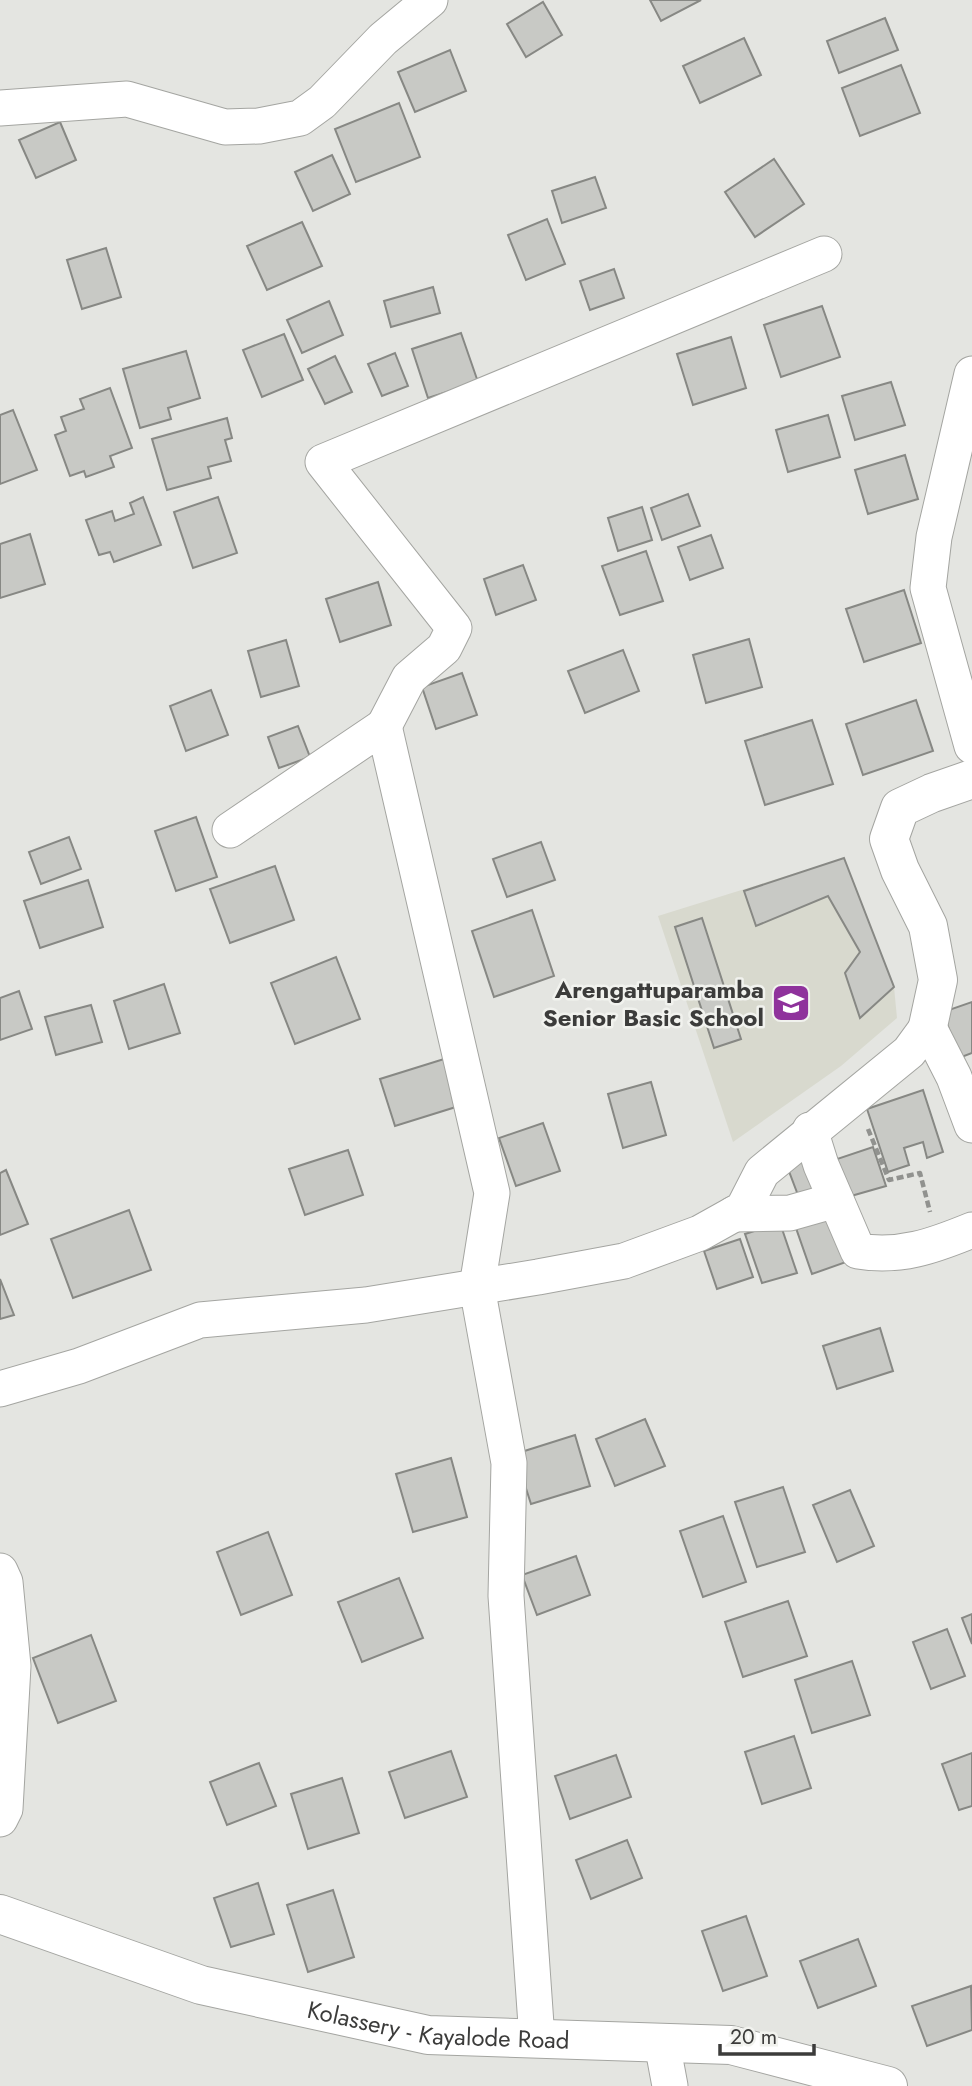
<svg xmlns="http://www.w3.org/2000/svg" width="972" height="2086" font-family="Jost,sans-serif">
<style>
.built{fill:#d8d9ce}
.building{fill:#c8c9c5;stroke:#878884;stroke-width:2}
.lines{fill:none;stroke-linecap:round;stroke-linejoin:round}
.minor-casing{stroke:#a4a5a1;stroke-width:37}
.tertiary-casing{stroke:#a4a5a1;stroke-width:40}
.secondary-casing{stroke:#a4a5a1;stroke-width:40}
.path{stroke:#91928f;stroke-width:4.5;stroke-dasharray:7 3.5;stroke-linecap:butt}
.minor{stroke:#fff;stroke-width:35}
.tertiary{stroke:#fff;stroke-width:38}
.secondary{stroke:#fff;stroke-width:38}
.labels{text-anchor:middle;dominant-baseline:central;stroke-width:5;stroke-linejoin:round;paint-order:stroke}
.poi-label{font-size:24px;font-weight:bold;fill:#3c3c3b;stroke:#f1f2ee;text-anchor:end}
.street-label{font-size:24px;fill:#3c3c3b;stroke:#f1f2ee}
</style>
<rect width="100%" height="100%" fill="#e4e5e1"/>
<polygon class="built" points="844,858 894,987 897,1018 841,1066 733,1142 658,916"/>
<g class="building">
<polygon points="650,0 701,0 661,21"/>
<polygon points="543,2 562,35 526,57 507,24"/>
<polygon points="885,18 898,50 839,73 827,41"/>
<polygon points="744,38 761,75 700,103 683,66"/>
<polygon points="450,50 466,91 415,112 398,72"/>
<polygon points="901,65 920,113 860,136 842,88"/>
<polygon points="399,103 420,157 356,182 335,129"/>
<polygon points="60,122 76,160 36,178 19,140"/>
<polygon points="332,155 350,194 313,211 295,172"/>
<polygon points="774,159 804,204 755,237 725,192"/>
<polygon points="595,177 606,208 562,223 552,191"/>
<polygon points="547,219 565,264 526,280 508,235"/>
<polygon points="302,222 322,266 267,290 247,246"/>
<polygon points="106,248 121,297 82,309 67,260"/>
<polygon points="614,269 624,298 590,310 580,281"/>
<polygon points="433,287 440,313 391,327 384,301"/>
<polygon points="329,301 343,335 302,353 287,320"/>
<polygon points="822,306 840,357 781,377 764,325"/>
<polygon points="461,333 478,382 428,398 412,349"/>
<polygon points="284,334 303,380 262,397 243,350"/>
<polygon points="731,337 746,388 693,405 677,354"/>
<polygon points="186,351 200,398 168,408 171,419 140,428 123,369"/>
<polygon points="395,353 408,386 382,396 368,364"/>
<polygon points="335,356 352,392 325,404 308,369"/>
<polygon points="891,382 905,425 855,440 842,396"/>
<polygon points="110,388 132,448 110,456 114,467 86,477 84,471 70,476 55,435 66,431 61,417 84,409 80,399"/>
<polygon points="13,410 37,470 0,484 0,415"/>
<polygon points="828,415 840,457 788,472 776,430"/>
<polygon points="227,418 232,438 225,440 231,461 208,467 211,478 167,490 152,439"/>
<polygon points="905,455 918,499 868,514 855,470"/>
<polygon points="688,494 700,526 662,540 651,508"/>
<polygon points="143,497 161,545 114,562 110,552 99,555 86,520 112,511 115,521 134,514 130,503"/>
<polygon points="218,497 237,553 193,568 174,512"/>
<polygon points="642,507 652,540 618,551 608,518"/>
<polygon points="30,534 45,584 0,598 0,544"/>
<polygon points="711,535 723,568 690,580 678,547"/>
<polygon points="646,551 663,601 620,615 602,566"/>
<polygon points="523,565 536,600 496,615 484,579"/>
<polygon points="378,582 391,625 340,642 326,599"/>
<polygon points="904,590 921,643 864,662 846,609"/>
<polygon points="749,639 762,687 706,703 693,655"/>
<polygon points="286,640 299,686 261,697 248,651"/>
<polygon points="623,650 639,691 585,713 568,671"/>
<polygon points="462,673 477,715 436,729 422,687"/>
<polygon points="211,690 228,735 186,751 170,706"/>
<polygon points="916,700 933,751 863,775 846,724"/>
<polygon points="812,720 833,784 765,805 745,741"/>
<polygon points="298,726 310,757 279,768 268,737"/>
<polygon points="196,817 217,877 176,891 155,831"/>
<polygon points="69,837 81,869 41,884 29,852"/>
<polygon points="541,842 555,880 507,897 493,859"/>
<polygon points="844,858 894,987 860,1018 845,973 860,952 828,896 756,926 744,891"/>
<polygon points="275,866 294,920 230,943 210,889"/>
<polygon points="88,880 103,927 40,948 24,901"/>
<polygon points="532,910 554,976 494,997 472,931"/>
<polygon points="702,918 741,1039 714,1048 675,927"/>
<polygon points="336,957 360,1019 295,1044 271,983"/>
<polygon points="164,984 180,1033 129,1049 114,1001"/>
<polygon points="19,991 32,1029 0,1040 0,998"/>
<polygon points="972,1002 972,1053 959,1058 943,1012"/>
<polygon points="91,1005 102,1042 56,1055 45,1017"/>
<polygon points="444,1059 459,1106 395,1126 380,1079"/>
<polygon points="651,1082 666,1135 623,1148 608,1094"/>
<polygon points="923,1090 943,1152 927,1158 923,1142 904,1148 909,1165 888,1172 867,1109"/>
<polygon points="543,1123 560,1171 516,1186 499,1138"/>
<polygon points="873,1147 886,1186 851,1196 837,1159"/>
<polygon points="348,1150 363,1195 305,1215 289,1169"/>
<polygon points="813,1156 828,1193 801,1203 787,1166"/>
<polygon points="6,1170 28,1224 0,1235 0,1173"/>
<polygon points="129,1210 151,1270 73,1298 51,1239"/>
<polygon points="833,1215 849,1261 812,1274 796,1228"/>
<polygon points="780,1223 797,1273 762,1283 745,1234"/>
<polygon points="740,1239 753,1277 717,1289 704,1251"/>
<polygon points="0,1279 14,1315 0,1319"/>
<polygon points="880,1328 893,1371 837,1389 823,1346"/>
<polygon points="645,1419 665,1466 615,1486 596,1439"/>
<polygon points="575,1435 590,1486 531,1504 515,1454"/>
<polygon points="451,1458 467,1517 413,1532 396,1474"/>
<polygon points="783,1487 805,1552 757,1567 735,1502"/>
<polygon points="850,1490 874,1546 837,1562 813,1505"/>
<polygon points="723,1516 746,1582 703,1597 680,1531"/>
<polygon points="268,1532 292,1595 241,1615 217,1552"/>
<polygon points="576,1556 590,1595 537,1615 522,1575"/>
<polygon points="399,1578 423,1638 362,1662 338,1602"/>
<polygon points="788,1601 807,1656 743,1677 725,1622"/>
<polygon points="972,1614 972,1644 962,1618"/>
<polygon points="947,1629 965,1676 931,1689 913,1642"/>
<polygon points="91,1635 116,1701 58,1723 33,1658"/>
<polygon points="852,1661 870,1715 812,1733 795,1680"/>
<polygon points="794,1736 811,1788 762,1804 745,1752"/>
<polygon points="451,1751 467,1797 405,1818 389,1772"/>
<polygon points="972,1753 972,1806 959,1810 942,1764"/>
<polygon points="616,1755 631,1797 570,1819 555,1776"/>
<polygon points="259,1763 276,1806 227,1825 210,1782"/>
<polygon points="342,1778 359,1833 308,1849 291,1794"/>
<polygon points="627,1840 642,1878 591,1899 576,1860"/>
<polygon points="258,1883 274,1934 231,1947 214,1898"/>
<polygon points="333,1890 354,1957 308,1972 287,1905"/>
<polygon points="746,1916 767,1976 723,1991 702,1931"/>
<polygon points="858,1939 876,1986 818,2008 800,1961"/>
<polygon points="971,1986 972,2030 927,2046 912,2006"/>
</g>
<g class="lines">
<g class="minor-casing">
<g id="minor">
<polyline points="0,108 127,99 225,127 259,126 300,118 322,102 383,39 430,0"/>
<polyline points="972,374 934,537 928,588 972,746"/>
<polyline points="384,726 409,678 444,648 454,628 323,462 824,254"/>
<polyline points="230,830 384,726 492,1193 477,1287 509,1463 506,1596 537,2039"/>
<path d="M810 1130 821 1165 858 1251C900 1258 933 1246 972 1230"/>
<polyline points="734,1214 790,1213 836,1200"/>
<polyline points="0,1389 79,1366 200,1320 366,1305 538,1277 624,1261 700,1233 743,1209 762,1172 909,1052 928,1026 954,1077 972,1125"/>
<polyline points="0,1571 5,1582 13,1666 5,1809 0,1819"/>
<polyline points="662,2043 670,2086"/>
</g>
</g>
<g class="tertiary-casing">
<polyline id="tertiary" points="928,1026 938,980 928,926 900,870 889,839 900,808 932,793 972,779"/>
</g>
<g class="secondary-casing">
<g id="secondary">
<path id="s1" d="M0 1914 201 1985 428 2035 731 2045 888 2086"/>
</g>
</g>
<polyline class="path" points="868,1129 889,1180 920,1173 930,1212"/>
<use href="#minor" class="minor"/>
<use href="#tertiary" class="tertiary"/>
<use href="#secondary" class="secondary"/>
</g>
<defs>
<g id="school-square" transform="scale(2.0125)"><rect x="-9" y="-9" width="18" height="18" rx="4" fill="#8f329c" stroke="#f1f2ee"/><path d="M0-5L7-2L0 1L-7-2ZM-4 1L0 2.5L4 1V4Q0 6-4 4Z" fill="#fff"/></g>
</defs>
<g fill-rule="evenodd">
<use href="#school-square" x="791" y="1003"/>
</g>
<g class="labels">
<g class="poi-label">
<text x="764" y="989">Arengattuparamba<tspan x="764" dy="28">Senior Basic School</tspan></text>
</g>
<g class="street-label">
<text stroke="none"><textPath href="#s1" startOffset="455">Kolassery - Kayalode Road</textPath></text>
</g>
</g>
<path d="M720 2044v10h94v-10" fill="none" stroke="#3c3c3b" stroke-width="3.5"/>
<text x="730" y="2044" font-size="21" fill="#3c3c3b" stroke="#f1f2ee" stroke-width="5" paint-order="stroke">20 m</text>
</svg>
